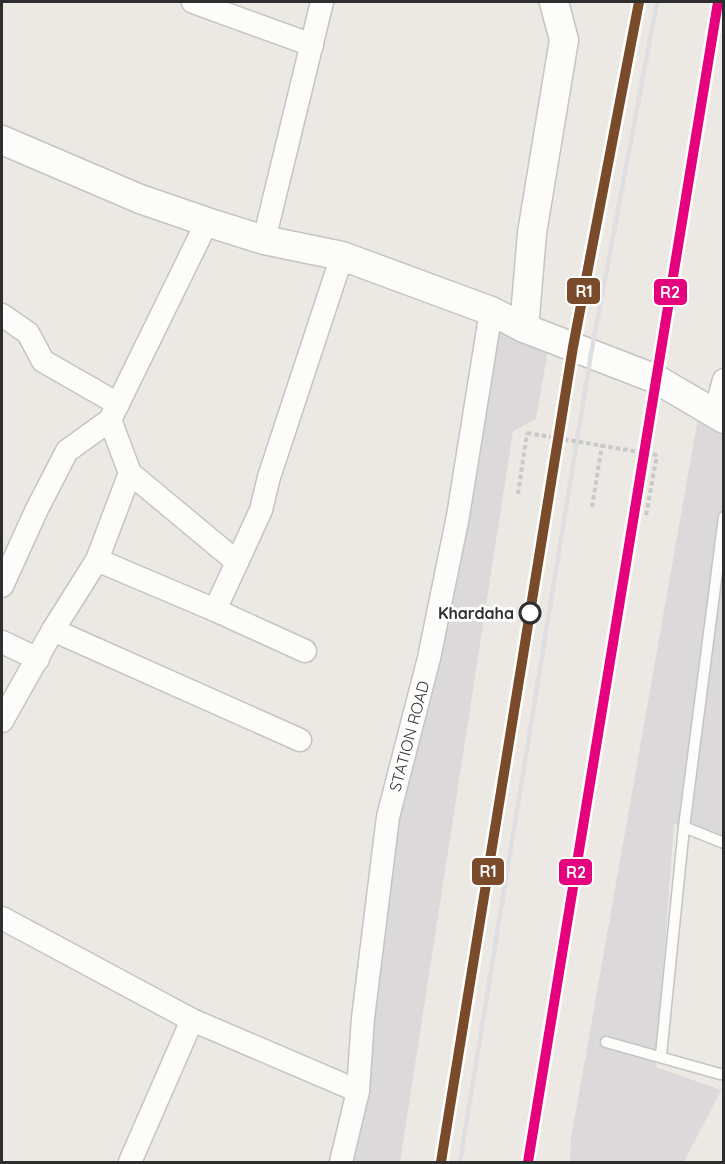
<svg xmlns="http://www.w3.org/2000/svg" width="725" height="1164" font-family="Quicksand,sans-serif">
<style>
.industrial{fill:#dcd9db}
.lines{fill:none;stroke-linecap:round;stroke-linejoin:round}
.service-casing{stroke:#c5c4c5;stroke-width:13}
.minor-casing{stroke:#c5c4c5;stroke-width:25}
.tertiary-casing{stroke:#c5c4c5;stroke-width:31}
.path{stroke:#c9c9c8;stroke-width:4;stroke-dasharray:4.5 3;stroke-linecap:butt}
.service{stroke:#fcfcfb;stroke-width:10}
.minor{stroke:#fcfcfb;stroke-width:22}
.tertiary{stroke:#fcfcfb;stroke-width:28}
.rail{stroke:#dfdfe1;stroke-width:4.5}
.path-bridge{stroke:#c9c9c8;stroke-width:4;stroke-dasharray:4.5 3;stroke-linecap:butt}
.rail-1-casing{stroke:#fff;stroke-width:15}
.rail-2-casing{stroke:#fff;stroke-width:15}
.rail-1{stroke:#7a4b2a;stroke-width:10}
.rail-2{stroke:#e5007d;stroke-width:10}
.stop-dot{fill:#fff;stroke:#2e2e2e;stroke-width:3}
.labels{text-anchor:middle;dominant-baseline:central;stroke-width:6;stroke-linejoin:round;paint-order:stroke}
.stop-label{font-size:16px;font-weight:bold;fill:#2e2e2e;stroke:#fff;text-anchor:end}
.street-label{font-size:16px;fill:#2e2e2e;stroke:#fff}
.line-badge{stroke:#fff;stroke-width:2}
.badge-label{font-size:16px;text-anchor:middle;font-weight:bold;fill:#fff}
</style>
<rect width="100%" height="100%" fill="#ece8e4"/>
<g class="industrial">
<polygon points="497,322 549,344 536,419 513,431 400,1162 350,1162 398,822"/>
<polygon points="698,418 723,433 723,839 674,824 656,1067 721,1090 684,1162 570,1162 571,1139"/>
</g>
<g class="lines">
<g class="service-casing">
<g id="service">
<polyline points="684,827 724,843"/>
<polyline points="606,1042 720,1074"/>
<polyline points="661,1055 684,827 724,517"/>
</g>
</g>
<g class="minor-casing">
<g id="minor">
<polyline points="193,2 312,45"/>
<polyline points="264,240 322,2"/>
<polyline points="2,315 28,333 43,361 118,404"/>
<polyline points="715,413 724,380"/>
<polyline points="130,473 237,562"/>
<polyline points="97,560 215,610 305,651"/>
<polyline points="2,586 37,509 67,451 110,420"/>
<polyline points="215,610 261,510 269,477 342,256"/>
<polyline points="53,630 300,740"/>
<polyline points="2,642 38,659"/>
<polyline points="2,721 53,630 97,560 130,473 110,420 207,222"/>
<polyline points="2,918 192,1020 358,1091"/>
<polyline points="130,1162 192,1020"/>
<polyline points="341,1162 358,1091 363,1018 388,817 429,658 458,516 491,311"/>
</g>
</g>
<g class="tertiary-casing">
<g id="tertiary">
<polyline points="2,140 140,199 207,222 264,240 342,256 491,311 524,328 656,379 724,419"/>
<polyline points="524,328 532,233 564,40 554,2"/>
</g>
</g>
<g class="path">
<polyline points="518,494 527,433"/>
<polyline points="592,507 602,445"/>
<polyline points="646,515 657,455"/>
</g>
<use href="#service" class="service"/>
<use href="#minor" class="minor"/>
<use href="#tertiary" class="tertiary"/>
<g class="rail">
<polyline points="441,1162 573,347 639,2"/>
<polyline points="460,1162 591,354 657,2"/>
</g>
<polyline class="path-bridge" points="527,433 657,455"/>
<g class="rail-1-casing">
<polyline id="rail-1" points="441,1162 573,347 639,2"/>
</g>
<g class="rail-2-casing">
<polyline id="rail-2" points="528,1162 718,2"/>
</g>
<use href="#rail-1" class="rail-1"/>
<use href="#rail-2" class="rail-2"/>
</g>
<circle class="stop-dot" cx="530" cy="613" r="10"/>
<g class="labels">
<g class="stop-label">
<text x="514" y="613">Khardaha</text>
</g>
<g class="street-label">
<text transform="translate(409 736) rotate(-75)">STATION ROAD</text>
</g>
</g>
<g class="line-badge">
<rect x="566" y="277" width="35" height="28" rx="6" fill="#7a4b2a"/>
<rect x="653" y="278" width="35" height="28" rx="6" fill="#e5007d"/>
<rect x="471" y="857" width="34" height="29" rx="6" fill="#7a4b2a"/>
<rect x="558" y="858" width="35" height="28" rx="6" fill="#e5007d"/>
</g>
<g class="badge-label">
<text x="584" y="297">R1</text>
<text x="670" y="298">R2</text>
<text x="488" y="877">R1</text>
<text x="576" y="878">R2</text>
</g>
<rect width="725" height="1164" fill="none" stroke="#2e2e2e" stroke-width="6"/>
</svg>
